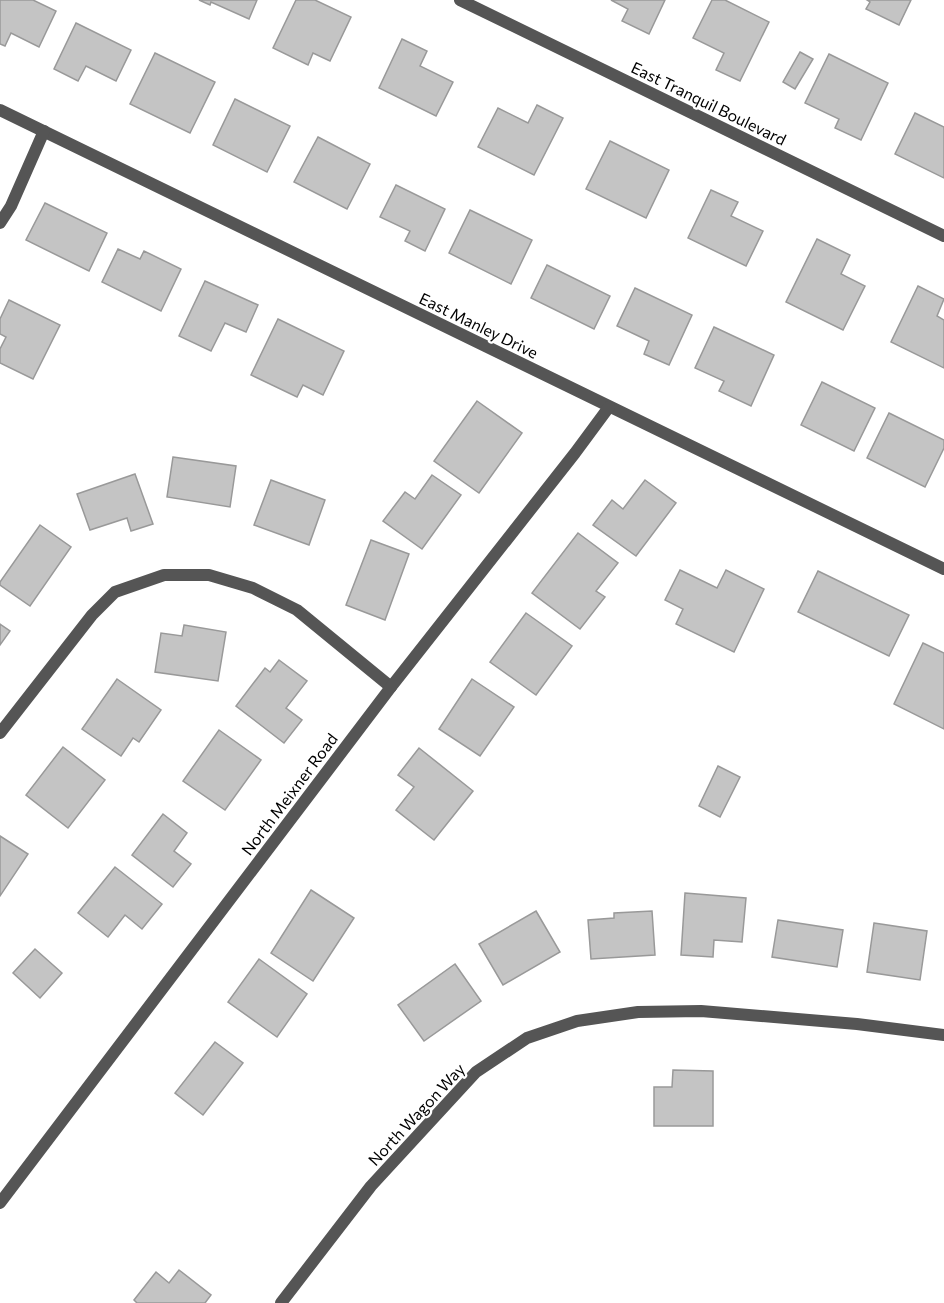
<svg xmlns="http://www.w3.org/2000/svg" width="944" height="1303" font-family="Commissioner,sans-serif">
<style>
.building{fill:#c4c4c4;stroke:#999;stroke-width:1.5}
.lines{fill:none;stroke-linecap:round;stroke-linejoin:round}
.minor{stroke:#555;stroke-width:12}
.labels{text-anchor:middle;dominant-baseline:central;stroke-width:4.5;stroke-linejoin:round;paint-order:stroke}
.street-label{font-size:16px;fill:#000;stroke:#fff}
</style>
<rect width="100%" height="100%" fill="#fff"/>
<g class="building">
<polygon points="0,0 33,0 56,11 39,47 11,33 5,46 0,44"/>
<polygon points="199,0 257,0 249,19 211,2 210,5"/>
<polygon points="296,0 315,0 351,17 330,61 313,53 308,65 273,48"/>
<polygon points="611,0 665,0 649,34 622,21 628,9"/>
<polygon points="712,0 725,0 769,22 740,81 716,70 724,53 693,38"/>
<polygon points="867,0 911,0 899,25 866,9 870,2"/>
<polygon points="76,23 131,50 116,81 86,66 78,81 54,69"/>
<polygon points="402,39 427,51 420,66 453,82 436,116 379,88"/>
<polygon points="800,52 813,59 795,89 783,82"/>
<polygon points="155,53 215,82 190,133 130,104"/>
<polygon points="829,54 888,83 861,140 835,128 839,119 805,103"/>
<polygon points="235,99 290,126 267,172 213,145"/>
<polygon points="537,105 563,118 534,175 478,147 498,108 528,123"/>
<polygon points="915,113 944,127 944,178 895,154"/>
<polygon points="318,137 370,164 347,209 294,182"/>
<polygon points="610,141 669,170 646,218 586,189"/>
<polygon points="396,185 445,209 425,251 405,241 410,231 380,217"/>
<polygon points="711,190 738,202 731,216 763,231 746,266 688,238"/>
<polygon points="45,203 107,233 89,271 26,240"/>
<polygon points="470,210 532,240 511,284 449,253"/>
<polygon points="817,239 850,255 841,274 865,286 843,330 786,302"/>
<polygon points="118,249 140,259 144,251 181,269 161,311 102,282"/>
<polygon points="547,265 610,296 594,329 531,298"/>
<polygon points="205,281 258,305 246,332 225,323 211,351 179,336"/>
<polygon points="918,286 944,299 937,316 944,320 944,368 891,342"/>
<polygon points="635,288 692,315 669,365 644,354 649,341 617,326"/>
<polygon points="9,300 60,325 33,379 0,363 0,349 6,337 0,334 0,319"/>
<polygon points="278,319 344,351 323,395 303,385 297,397 251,375"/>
<polygon points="714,327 774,355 751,406 719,391 724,381 695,368"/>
<polygon points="822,382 875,408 854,451 801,425"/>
<polygon points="477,401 522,433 479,493 434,461"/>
<polygon points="889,413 944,440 944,448 925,487 867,458"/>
<polygon points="173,457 236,466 230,507 167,497"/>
<polygon points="135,474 153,524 131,531 127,518 90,530 77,494"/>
<polygon points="432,475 461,495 422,549 383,521 405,492 415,499"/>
<polygon points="271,480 325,500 309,545 254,525"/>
<polygon points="645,480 676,503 636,556 593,525 612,500 623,509"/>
<polygon points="40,525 71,547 30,606 0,585 0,582"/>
<polygon points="578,533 618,563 596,591 605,597 580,629 532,593"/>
<polygon points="371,540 409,554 385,620 346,605"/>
<polygon points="680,570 717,588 726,570 764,589 734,652 676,624 683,609 665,600"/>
<polygon points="818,571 909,615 889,656 798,612"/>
<polygon points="526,613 572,646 536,695 490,662"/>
<polygon points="0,624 10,631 0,645"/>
<polygon points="184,625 226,632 218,681 155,672 161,633 182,636"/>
<polygon points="923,643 944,653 944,729 894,704"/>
<polygon points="279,660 307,681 286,708 302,720 284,743 236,706 265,668 270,672"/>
<polygon points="117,679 161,710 139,742 133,738 121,756 82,729"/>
<polygon points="472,679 514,707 480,756 439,729"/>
<polygon points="219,730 261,760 225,810 183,781"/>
<polygon points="63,747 105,780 68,828 26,795"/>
<polygon points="419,748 473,791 434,840 396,810 414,787 398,775"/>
<polygon points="718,766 740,777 720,817 699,806"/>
<polygon points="163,814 187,833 174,851 191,864 173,887 132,855"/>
<polygon points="0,836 28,854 0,896"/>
<polygon points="115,867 162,904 142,929 125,915 108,937 78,913"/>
<polygon points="311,890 354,918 313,981 271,953"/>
<polygon points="685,893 746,898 742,942 714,940 713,957 681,955"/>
<polygon points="536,911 560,952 503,985 479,944"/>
<polygon points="652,911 655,955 591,959 588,920 614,918 614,913"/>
<polygon points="778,920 843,930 837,967 772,957"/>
<polygon points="874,923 927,931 920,980 867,972"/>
<polygon points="35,949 62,973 40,998 13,973"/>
<polygon points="259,959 307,994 277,1037 228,1002"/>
<polygon points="455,964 481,1001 424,1041 398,1005"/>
<polygon points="215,1042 243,1063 203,1115 175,1093"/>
<polygon points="673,1070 713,1071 713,1126 654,1126 654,1087 672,1087"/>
<polygon points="179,1270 211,1295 205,1303 137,1303 134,1300 156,1272 169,1283"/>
</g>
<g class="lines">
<g class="minor">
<polyline points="460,0 944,236"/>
<polyline points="0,110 944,569"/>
<polyline points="0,223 11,206 44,131"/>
<polyline points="0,733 92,615 115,592 164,575 209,575 253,588 297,610 391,687"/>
<polyline points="0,1203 391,687 575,453 609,407"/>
<polyline points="281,1303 371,1186 476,1072 527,1038 577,1021 638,1012 701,1011 857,1024 944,1035"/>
</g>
</g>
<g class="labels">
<g class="street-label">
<text transform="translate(709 103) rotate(26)">East Tranquil Boulevard</text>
<text transform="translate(479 325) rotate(26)">East Manley Drive</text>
<text transform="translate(289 794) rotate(-53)">North Meixner Road</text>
<text transform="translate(416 1114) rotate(-47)">North Wagon Way</text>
</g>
</g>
</svg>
